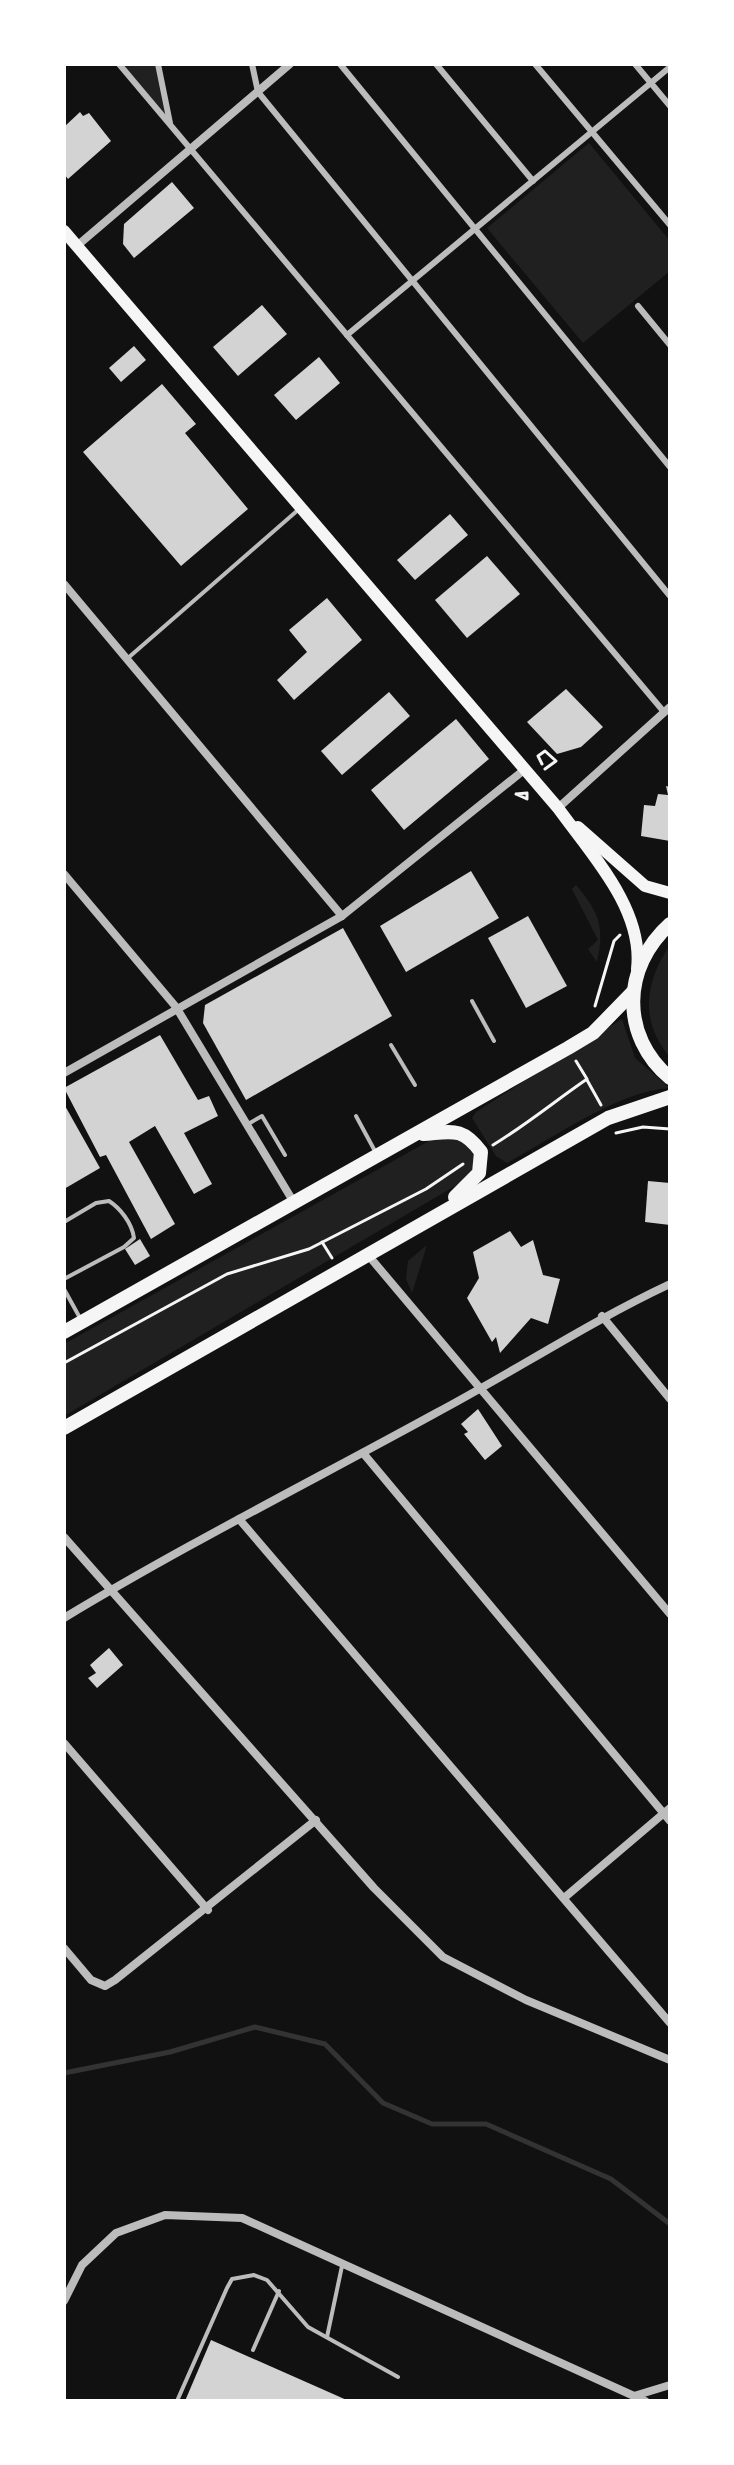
<svg xmlns="http://www.w3.org/2000/svg" width="734" height="2465" font-family="'Fira Sans Condensed',sans-serif">
<style>
.green{fill:#202020}
.lines{fill:none;stroke-linecap:round;stroke-linejoin:round}
.stream{stroke:#333;stroke-width:5}
.building{fill:#d3d3d3}
.path{stroke:#f5f5f5;stroke-width:3}
.service{stroke:#bcbcbc;stroke-width:4}
.pedestrian{stroke:#bcbcbc;stroke-width:6}
.minor{stroke:#bcbcbc;stroke-width:8}
.secondary{stroke:#f5f5f5;stroke-width:12}
.primary{stroke:#f5f5f5;stroke-width:14}
</style>
<rect width="100%" height="100%" fill="#111"/>
<g class="green">
<polygon points="119,64 158,64 171,126"/>
<polygon points="589,143 670,241 670,271 583,343 487,228"/>
<path d="M576 885C599 912 605 927 597 962L588 949 598 940 572 889Z"/>
<path d="M670 945V1057C639 1021 645 982 670 945Z"/>
<path d="M622 1019 635 1058 670 1088C618 1091 553 1138 507 1163L496 1156 472 1118 476 1112Z"/>
<polygon points="463,1135 475,1148 472,1176 64,1416 64,1344 438,1136"/>
<polygon points="427,1245 412,1293 406,1279 408,1261"/>
</g>
<g class="lines">
<polyline class="stream" points="64,2073 170,2052 255,2027 325,2044 383,2103 432,2124 486,2124 611,2179 670,2224"/>
</g>
<g class="building">
<polygon points="80,112 83,116 89,113 111,141 68,179 64,174 64,127"/>
<polygon points="172,182 194,208 134,258 123,244 124,224"/>
<polygon points="262,305 287,334 238,376 213,347"/>
<polygon points="134,346 146,360 121,382 109,368"/>
<polygon points="319,357 340,383 296,420 274,395"/>
<polygon points="162,384 196,424 185,433 248,509 181,566 83,452"/>
<polygon points="450,514 468,535 415,580 397,560"/>
<polygon points="487,556 520,594 467,638 435,600"/>
<polygon points="327,598 362,640 294,700 277,680 307,652 289,630"/>
<polygon points="566,689 603,727 581,747 557,754 527,722"/>
<polygon points="389,692 410,716 342,775 321,751"/>
<polygon points="456,719 489,759 404,830 371,790"/>
<polygon points="666,786 670,787 670,841 641,836 644,805 655,806 658,794 668,795"/>
<polygon points="471,871 499,918 406,972 380,926"/>
<polygon points="528,916 567,986 526,1008 488,938"/>
<polygon points="343,928 392,1016 246,1100 203,1023 205,1005"/>
<polygon points="160,1035 198,1100 209,1096 218,1116 184,1133 212,1184 194,1194 155,1126 129,1142 175,1224 151,1239 106,1155 100,1157 64,1088"/>
<polygon points="64,1104 100,1168 64,1189"/>
<polygon points="648,1181 670,1183 670,1225 645,1222"/>
<polygon points="510,1231 521,1247 533,1240 543,1275 560,1279 548,1324 531,1318 500,1353 496,1337 492,1342 467,1298 479,1278 473,1252"/>
<polygon points="140,1239 150,1256 135,1265 125,1249"/>
<polygon points="478,1409 502,1446 485,1460 464,1434 468,1432 461,1424"/>
<polygon points="109,1648 123,1665 97,1688 88,1678 96,1673 90,1665"/>
<polygon points="211,2340 349,2401 185,2401"/>
</g>
<g class="lines">
<g class="path">
<polyline points="542,764 538,756 545,751 556,761 545,769"/>
<polyline points="516,794 527,793 527,799 516,794"/>
<polyline points="595,1006 614,941 620,935"/>
<polyline points="587,1080 601,1105"/>
<polyline points="616,1133 643,1127 670,1129"/>
<path d="M493 1145C526 1125 555 1101 587 1079L576 1061"/>
<polyline points="322,1242 332,1258"/>
<polyline points="64,1363 227,1274 309,1249 426,1189 463,1164"/>
</g>
<g class="service">
<polyline points="128,658 298,510"/>
<polyline points="472,1001 494,1041"/>
<polyline points="391,1045 415,1085"/>
<polyline points="356,1116 376,1153"/>
<polyline points="248,1124 262,1116 285,1155"/>
<path d="M64 1222 96 1203 109 1201C120 1208 132 1223 134 1238L124 1247 64 1279"/>
<polyline points="64,1289 80,1318"/>
<polyline points="327,2337 342,2266"/>
<polyline points="253,2350 279,2291"/>
<polyline points="177,2401 227,2288 232,2279 254,2275 267,2280 308,2327 398,2377"/>
</g>
<g class="pedestrian">
<polyline points="119,64 664,712"/>
<polyline points="158,64 170,123"/>
<polyline points="252,64 258,92 670,596"/>
<polyline points="340,64 670,467"/>
<polyline points="436,64 533,181"/>
<polyline points="535,64 670,225"/>
<polyline points="635,64 670,106"/>
<polyline points="638,306 670,345"/>
<polyline points="347,335 670,67"/>
</g>
<g class="minor">
<polyline points="78,245 290,64"/>
<polyline points="64,584 342,916"/>
<polyline points="558,808 670,707"/>
<polyline points="64,874 176,1007 293,1201"/>
<polyline points="64,1073 342,916 524,770"/>
<polyline points="368,1255 670,1614"/>
<polyline points="602,1316 670,1399"/>
<polyline points="363,1453 670,1821"/>
<polyline points="239,1519 670,2023"/>
<polyline points="64,1537 374,1888 443,1957 526,2000 670,2060"/>
<path d="M64 1618C185 1545 312 1481 436 1413 515 1371 589 1322 670 1284"/>
<polyline points="64,1743 208,1910"/>
<polyline points="564,1898 670,1808"/>
<polyline points="64,1948 91,1980 105,1986 115,1980 316,1820"/>
<polyline points="64,2301 82,2265 116,2233 165,2215 242,2218 645,2401"/>
<polyline points="634,2396 670,2385"/>
</g>
<g class="secondary">
<path d="M64 231 558 808C591 854 644 909 637 969"/>
<polyline points="578,827 645,886 670,893"/>
</g>
<g class="primary">
<path d="M670 924C622 967 620 1036 670 1078"/>
<path d="M423 1134C451 1132 462 1126 481 1152L479 1173 455 1197"/>
<polyline points="64,1332 568,1048 593,1033 632,993"/>
<polyline points="64,1428 608,1118 670,1097"/>
</g>
</g>
<rect width="734" height="2465" fill="none" stroke="#ffffff" stroke-width="132"/>
</svg>
